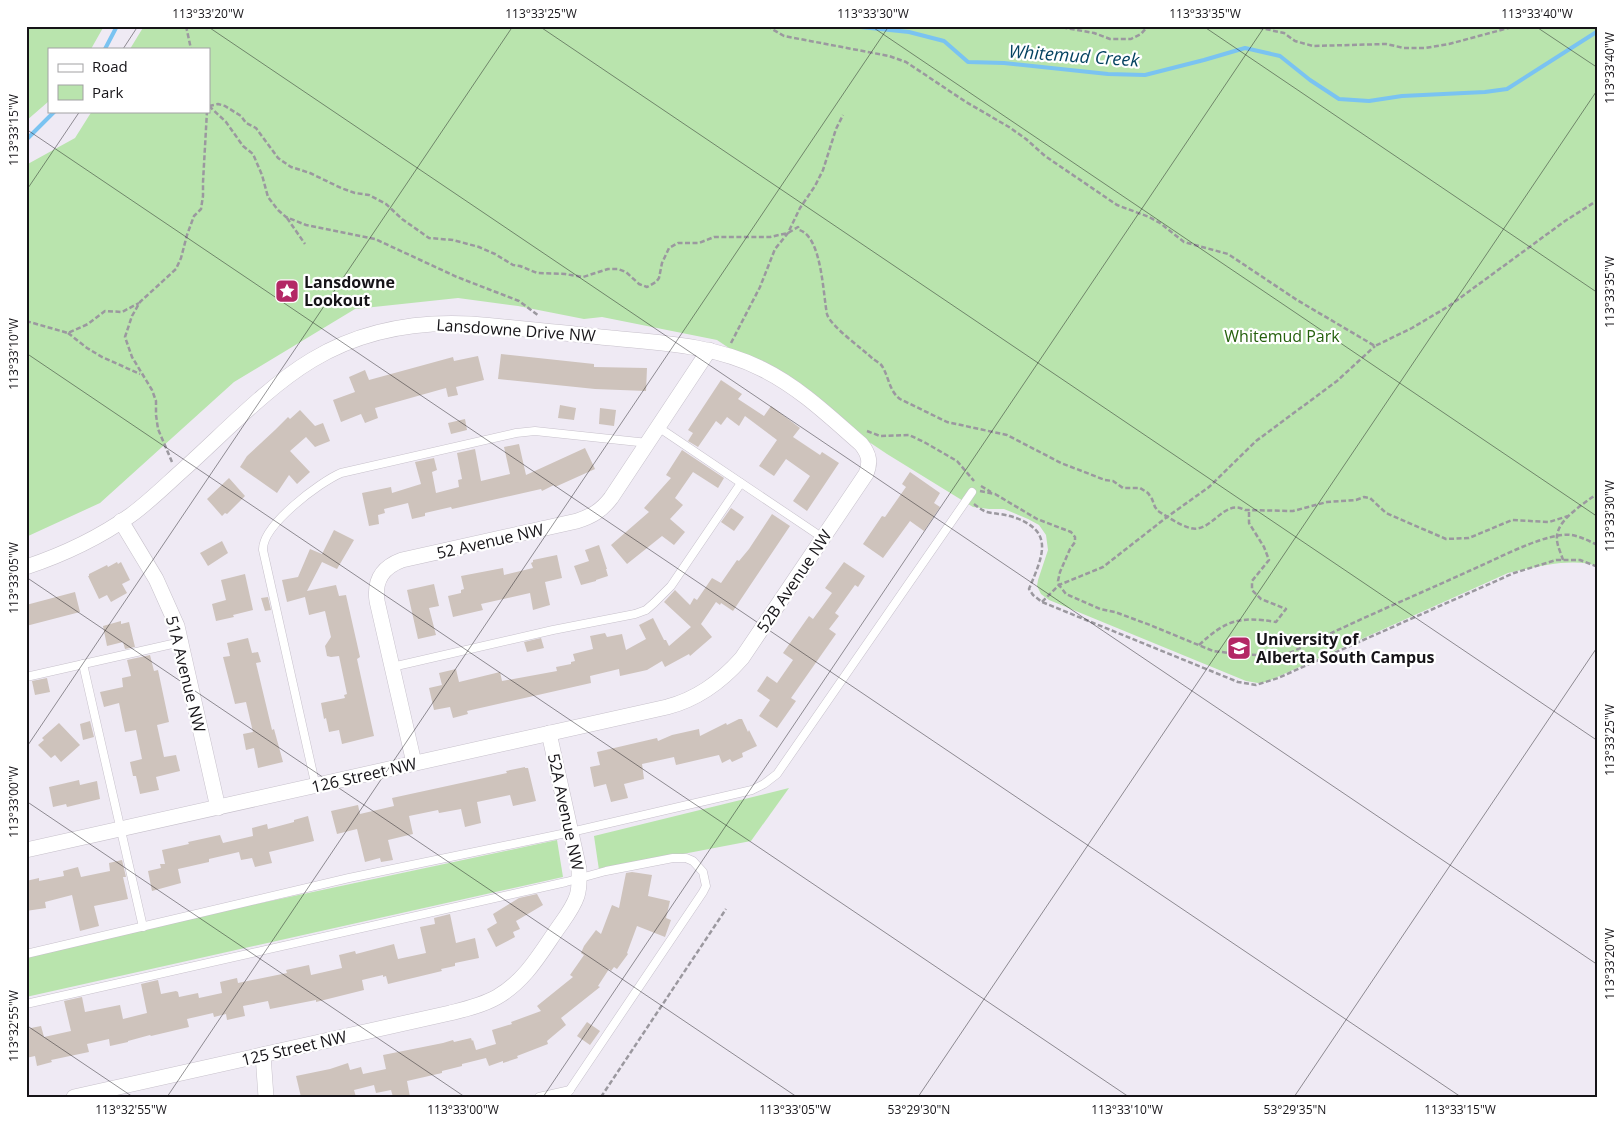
<svg xmlns="http://www.w3.org/2000/svg" width="1624" height="1123" font-family="'Open Sans',sans-serif">
<style>
.green{fill:#b9e4ad}
.lines{fill:none;stroke-linecap:round;stroke-linejoin:round}
.stream{stroke:#7ac3f1;stroke-width:4}
.building{fill:#cec3bc}
.lane-casing{stroke:#c7c1cb;stroke-width:9}
.street-casing{stroke:#c7c1cb;stroke-width:16}
.path{stroke:#9b989f;stroke-width:2.5;stroke-dasharray:5 2.5;stroke-linecap:butt}
.lane{stroke:#fff;stroke-width:8}
.street{stroke:#fff;stroke-width:15}
.ticks{fill:none;stroke:#161418;stroke-width:1;stroke-opacity:0.45}
.labels{text-anchor:middle;dominant-baseline:central;stroke-width:4.5;stroke-linejoin:round;paint-order:stroke}
.poi-label{font-size:16px;font-weight:bold;fill:#161418;stroke:#fff;text-anchor:start}
.street-label{font-size:16px;fill:#161418;stroke:#fff}
.park-label{font-size:16px;fill:#26610e;stroke:#fff}
.water-label{font-size:18px;font-style:italic;fill:#054361;stroke:#fff}
.neatline{fill:none;stroke:#161418;stroke-width:2}
.ticks-label{font-size:12px;text-anchor:middle;fill:#161418}
</style>
<rect width="100%" height="100%" fill="#efeaf4"/>
<g class="green">
<polygon points="26,26 104,26 91,49 49,49 49,101 26,121"/>
<path d="M144 26H1598V566C1571 557 1535 567 1508 573L1266 682 1258 683 1246 681 1049 600 1041 594 1037 586 1038 580 1048 550 1046 535 1039 525 1028 519 1004 509H989L973 507 887 454 717 340 602 317 584 319 518 306 458 298 355 309 234 382 100 503 26 537V165L75 138 92 111H209V49H130Z"/>
<polygon points="789,788 751,841 599,870 594,836"/>
<polygon points="557,840 563,877 26,997 26,953"/>
</g>
<g class="lines">
<g class="stream">
<polyline points="851,26 909,32 944,41 968,62 1004,63 1108,74 1145,75 1204,60 1245,48 1280,56 1310,80 1339,99 1369,101 1402,96 1485,92 1507,89 1598,31"/>
<polyline points="105,49 117,26"/>
<polyline points="26,140 55,111"/>
</g>
</g>
<g class="building">
<polygon points="501,354 594,364 594,367 647,368 646,391 595,389 498,379"/>
<polygon points="478,356 484,380 456,387 458,395 448,397 446,388 375,408 378,418 365,423 361,414 341,422 333,400 355,392 349,377 365,370 369,380 453,357 454,361"/>
<polygon points="721,380 742,394 738,399 764,416 771,406 800,428 793,437 820,455 822,452 839,463 807,511 793,501 810,476 786,459 774,476 759,466 777,440 745,416 739,426 727,417 721,425 716,421 698,447 688,441 693,433 688,430"/>
<polygon points="560,405 576,408 574,420 558,418"/>
<polygon points="600,408 616,410 614,426 599,424"/>
<polygon points="300,410 315,426 323,423 330,441 315,447 306,437 290,451 310,472 297,484 289,475 277,493 240,467 247,456 275,430 288,417 290,419"/>
<polygon points="465,419 467,430 451,434 448,423"/>
<polygon points="519,444 526,475 585,448 595,469 555,487 554,485 542,491 541,489 452,509 451,507 425,513 425,516 412,519 408,503 384,509 385,513 378,515 379,524 369,526 362,493 391,487 392,493 421,484 415,462 434,458 437,470 432,472 436,493 459,487 458,480 462,479 457,453 475,449 481,481 510,474 504,447"/>
<polygon points="682,450 724,478 718,488 693,472 675,498 683,505 670,519 685,532 674,545 662,536 627,564 611,545 649,512 644,508 671,478 666,475"/>
<polygon points="910,472 940,493 934,503 940,507 924,531 910,521 883,558 863,544 882,516 885,517 906,487 902,484"/>
<polygon points="229,478 245,496 227,514 225,513 222,516 207,499"/>
<polygon points="731,508 744,517 734,531 721,522"/>
<polygon points="772,514 790,526 733,611 721,603 720,605 716,602 701,624 712,637 690,656 689,654 665,667 662,661 647,670 620,676 619,669 590,676 591,683 467,711 468,714 453,718 450,707 434,710 429,688 442,685 439,673 456,669 459,682 500,672 502,681 557,671 556,667 571,664 571,662 575,661 573,654 593,649 590,636 605,633 607,637 622,634 626,650 646,639 639,625 653,618 664,640 666,640 669,646 691,627 664,602 675,590 690,605 694,598 697,600 712,578 721,583 737,560 739,561 749,549"/>
<polygon points="334,530 354,540 337,569 322,562 307,591 336,585 339,596 346,595 360,657 357,659 374,736 342,744 339,730 329,732 326,718 324,719 321,703 345,698 344,695 347,694 339,656 331,657 327,656 325,646 331,637 325,611 309,615 305,597 287,602 282,580 298,577 310,549 322,554"/>
<polygon points="222,541 228,553 208,566 200,553"/>
<polygon points="599,545 607,569 606,569 608,576 596,580 596,581 581,585 574,566 589,561 585,550"/>
<polygon points="557,555 562,578 545,582 550,605 533,610 530,593 481,604 483,610 453,617 448,596 461,593 461,590 464,589 461,576 503,568 504,575 533,568 531,563 533,562 533,560"/>
<polygon points="117,562 118,564 121,562 130,580 122,584 127,593 111,602 107,595 99,599 88,576 89,576 89,574 107,565 108,567"/>
<polygon points="844,562 865,576 858,587 855,585 835,613 839,616 829,629 836,634 791,698 796,701 777,728 759,716 770,700 757,691 767,676 777,683 793,660 783,653 809,616 813,619 832,593 825,588"/>
<polygon points="245,574 253,610 233,615 234,617 216,621 212,604 226,600 221,580"/>
<polygon points="434,584 439,606 429,608 436,635 418,639 407,590"/>
<polygon points="75,592 80,612 26,626 26,605"/>
<polygon points="268,597 271,610 265,611 261,598"/>
<polygon points="121,621 121,624 129,622 135,647 125,649 123,642 107,646 103,626"/>
<polygon points="248,638 252,653 258,652 261,662 256,663 272,730 274,729 283,762 258,768 254,748 246,750 243,734 253,732 246,702 235,704 223,657 230,656 227,643"/>
<polygon points="541,638 544,648 527,652 524,642"/>
<polygon points="150,655 154,671 158,670 169,722 157,725 164,757 176,755 180,771 156,777 159,790 140,794 136,776 133,776 130,762 142,759 136,730 125,732 119,703 104,707 100,692 123,687 122,678 131,676 127,660"/>
<polygon points="47,678 50,692 35,695 32,681"/>
<polygon points="739,719 742,719 748,732 749,730 757,746 742,753 743,757 732,762 730,759 722,763 719,755 676,765 674,757 642,764 644,779 624,784 628,798 611,802 606,784 594,787 590,767 600,765 597,752 657,738 658,741 672,735 699,729 700,736 726,723 727,725"/>
<polygon points="90,721 94,737 83,740 80,724"/>
<polygon points="59,723 80,745 61,762 55,755 51,758 38,745 44,740 42,738"/>
<polygon points="525,767 525,768 528,768 536,801 513,806 510,795 477,802 481,823 465,827 461,809 439,813 438,810 409,816 413,834 388,840 393,860 381,862 380,858 365,862 357,829 337,834 331,811 358,805 360,814 394,806 392,798 507,773 506,771"/>
<polygon points="79,780 80,785 97,781 100,799 67,807 66,804 53,807 49,787"/>
<polygon points="308,816 314,841 269,852 272,863 255,867 252,858 241,860 239,852 209,859 209,862 178,869 181,883 152,891 148,871 161,868 160,864 165,864 162,850 189,844 188,842 220,835 223,843 253,836 252,828 267,824 268,829 294,822 294,820"/>
<polygon points="122,860 126,877 123,877 128,899 94,906 99,926 80,931 72,895 45,902 46,908 26,911 26,881 39,878 39,881 64,876 63,871 78,867 81,877 110,871 109,863"/>
<polygon points="632,872 652,875 648,896 670,901 666,918 671,920 665,937 637,926 627,953 628,954 617,969 614,967 611,971 609,969 598,986 600,987 561,1018 566,1025 547,1041 548,1044 517,1056 518,1058 503,1063 503,1061 489,1066 486,1058 462,1064 462,1066 442,1071 442,1073 407,1081 410,1097 393,1097 391,1090 376,1093 374,1085 354,1090 356,1097 301,1097 296,1076 330,1069 348,1063 350,1070 361,1067 363,1074 386,1069 383,1055 443,1043 453,1040 454,1042 471,1038 472,1041 473,1040 476,1050 496,1044 492,1030 512,1024 511,1022 541,1011 537,1006 573,977 570,975 584,955 581,953 584,946 596,930 601,934 612,905 619,908 626,873"/>
<polygon points="537,894 543,905 516,921 520,929 513,932 515,937 496,947 487,929 497,923 493,914 519,898"/>
<polygon points="450,914 456,943 475,938 479,958 455,963 455,966 441,969 442,971 388,984 386,976 383,977 383,975 362,980 364,990 316,1002 316,1000 270,1009 268,1001 243,1006 245,1016 227,1020 226,1014 214,1017 213,1013 187,1019 189,1027 151,1036 150,1035 128,1041 128,1042 110,1046 109,1039 87,1044 89,1052 51,1060 52,1062 37,1066 35,1056 26,1058 26,1029 41,1026 44,1037 71,1031 64,1001 82,997 85,1012 120,1005 123,1019 147,1013 141,984 158,980 161,994 176,991 178,992 179,997 198,993 199,998 222,993 220,982 237,978 238,983 287,973 286,970 309,965 311,975 342,968 339,955 355,951 356,954 394,944 398,959 426,953 420,927 435,924 434,918"/>
<polygon points="587,1022 600,1031 590,1045 577,1036"/>
</g>
<g class="lines">
<g class="lane-casing">
<g id="lane">
<polyline points="658,427 823,538"/>
<polyline points="83,664 143,927"/>
<polyline points="392,667 553,630 635,614 646,610 654,603 671,586 741,483"/>
<polyline points="26,677 181,642"/>
<path d="M316 787 263 550C262 525 320 482 341 473L516 433 535 431 648 443"/>
<polyline points="26,954 349,878 571,832 752,790 764,784 777,774 972,492"/>
<polyline points="26,1004 566,882 606,871 673,858 686,858 693,861 703,872 706,886 703,892 565,1097"/>
<polyline points="539,1097 570,1090"/>
</g>
</g>
<g class="street-casing">
<g id="street">
<polyline points="121,521 156,579 177,626 218,808"/>
<path d="M26 567C62 555 100 537 131 515 150 501 167 484 185 468 224 433 267 387 312 360 360 331 415 321 471 324 518 328 564 333 611 338 662 343 714 345 762 369 799 387 830 417 861 444 869 454 871 462 866 474L742 658C721 682 698 699 667 707L26 850"/>
<path d="M414 763 377 601C374 580 383 567 402 560L577 521C592 516 601 511 611 498L709 350"/>
<polyline points="263,1055 266,1097"/>
<path d="M74 1097 450 1013C466 1009 483 1005 497 997 525 981 540 954 558 928 565 918 573 908 577 896 580 887 579 878 579 869L549 733"/>
</g>
</g>
<g class="path">
<polyline points="186,26 191,49"/>
<polyline points="767,26 784,36 889,56 906,62 966,102 1009,127 1026,139 1045,156 1117,205 1149,217 1160,223 1184,242 1228,254 1297,300 1375,346 1412,328 1449,306 1565,221 1598,200"/>
<polyline points="1055,26 1094,33 1110,39 1131,39 1141,34 1148,26"/>
<polyline points="1251,26 1284,33 1295,41 1313,46 1386,44 1404,48 1425,48 1449,44 1516,26"/>
<path d="M209 106 218 104 225 106 241 116 246 123 256 128 278 158 291 167 310 173 341 188 355 193 369 195 386 204 402 219 429 238 453 240 479 247 495 254 513 265 520 266 537 273 565 274 583 277 608 269H618L626 272 639 284 647 287 656 282 659 278 662 263 669 248 678 243H699L714 237H770L788 233 798 227 799 230C822 236 823 295 827 314 830 326 863 349 873 359 876 361 880 363 882 366 889 377 889 391 900 399L947 422 1007 435 1061 463 1105 480 1113 481 1123 488H1140L1148 493 1152 499 1155 507 1158 511C1168 517 1179 525 1190 528 1212 534 1223 498 1245 510L1293 511 1327 502 1356 500 1364 497 1370 498 1386 513 1446 539 1469 538 1512 520 1549 522 1568 516"/>
<polyline points="209,106 226,122 243,146 253,154 262,175 268,197 278,210 286,217 306,225 375,239 457,277 519,301 539,316"/>
<polyline points="287,218 305,244"/>
<polyline points="26,321 68,333 88,324 105,311 122,312 139,303"/>
<polyline points="68,333 87,348 102,357 140,374"/>
<polyline points="731,343 760,287 775,249 788,233 800,208 815,186 823,170 836,129 843,115"/>
<polyline points="867,431 880,436 909,435 924,442 957,461 974,481"/>
<polyline points="172,462 158,429 156,415 156,401 152,390 132,357 125,337 132,316 140,302 176,269 181,258 187,235 194,216 201,209 203,196 203,182 207,111"/>
<polyline points="981,486 991,492"/>
<path d="M980 491 995 494 1037 519 1071 532 1075 537V542L1070 549 1060 572 1058 581 1059 585 1066 594 1100 609 1115 612 1150 625 1213 651C1238 654 1267 658 1292 652 1350 623 1410 598 1469 571 1495 560 1535 538 1562 535 1575 533 1586 540 1598 545"/>
<path d="M974 504C978 507 983 511 987 512 995 514 1003 514 1010 516 1056 530 1043 555 1029 589L1033 595 1042 602 1238 682 1256 685 1278 678 1514 573 1556 560H1580L1598 567"/>
<path d="M1563 560C1561 553 1556 544 1557 536 1558 519 1585 503 1598 493"/>
<polyline points="1042,602 1059,585 1103,567 1167,517 1209,487 1256,441 1337,381 1375,346"/>
<path d="M1199 645C1226 620 1239 616 1276 622L1286 609 1261 599 1252 590V581L1269 560 1264 547 1249 523V510"/>
<polyline points="601,1097 726,909"/>
</g>
<use href="#lane" class="lane"/>
<use href="#street" class="street"/>
</g>
<path class="ticks" d="M207 26 1598 965M539 26 1598 741M871 26 1598 517M1203 26 1598 293M1535 26 1598 68M123 49 138 26M26 129 1461 1097M26 191 80 111M26 353 1129 1097M26 577 797 1097M26 748 513 26M26 801 465 1097M26 1025 133 1097M167 1097 889 26M543 1097 1265 26M918 1097 1598 89M1294 1097 1598 646"/>
<defs>
<g id="sight-square" transform="scale(1.25)"><rect x="-9" y="-9" width="18" height="18" rx="4" fill="#b32865" stroke="#fff"/><path d="M0-6L1.8-2.2L6-1.7L2.9 1.2L3.7 5.4L0 3.3L-3.7 5.4L-2.9 1.2L-6-1.7L-1.8-2.2Z" fill="#fff"/></g>
<g id="university-square" transform="scale(1.25)"><rect x="-9" y="-9" width="18" height="18" rx="4" fill="#b32865" stroke="#fff"/><path d="M0-5L7-2L0 1L-7-2ZM-4 1L0 2.5L4 1V4Q0 6-4 4Z" fill="#fff"/></g>
</defs>
<g fill-rule="evenodd">
<use href="#sight-square" x="287" y="291"/>
<use href="#university-square" x="1239" y="648"/>
</g>
<g class="labels">
<g class="poi-label">
<text x="304" y="282">Lansdowne<tspan x="304" dy="18">Lookout</tspan></text>
<text x="1256" y="639">University of<tspan x="1256" dy="18">Alberta South Campus</tspan></text>
</g>
<g class="street-label">
<text transform="translate(516 330) rotate(4)">Lansdowne Drive NW</text>
<text transform="translate(490 541) rotate(-13)">52 Avenue NW</text>
<text transform="translate(794 581) rotate(-56)">52B Avenue NW</text>
<text transform="translate(186 674) rotate(76)">51A Avenue NW</text>
<text transform="translate(364 775) rotate(-13)">126 Street NW</text>
<text transform="translate(566 812) rotate(78)">52A Avenue NW</text>
<text transform="translate(294 1048) rotate(-13)">125 Street NW</text>
</g>
<g class="park-label">
<text x="1282" y="336">Whitemud Park</text>
</g>
<g class="water-label">
<text transform="translate(1074 55) rotate(4)">Whitemud Creek</text>
</g>
</g>
<rect width="1624" height="1123" fill="none" stroke="#ffffff" stroke-width="55"/>
<rect x="48" y="48" width="162" height="65" fill="#ffffff" stroke="#a2a1a3"/>
<rect x="58" y="64" width="25" height="8" fill="#ffffff" stroke="#a2a1a3"/>
<text x="92" y="72" font-size="15" fill="#161418">Road</text>
<rect x="58" y="85" width="25" height="15" fill="#b9e4ad" stroke="#a2a1a3"/>
<text x="92" y="98" font-size="15" fill="#161418">Park</text>
<rect x="28" y="28" width="1568" height="1068" class="neatline"/>
<g class="ticks-label">
<text x="208" y="18">113°33'20"W</text>
<text x="541" y="18">113°33'25"W</text>
<text x="873" y="18">113°33'30"W</text>
<text x="1205" y="18">113°33'35"W</text>
<text x="1537" y="18">113°33'40"W</text>
<text transform="translate(1610 68) rotate(-90)" y="4">113°33'40"W</text>
<text transform="translate(14 130) rotate(-90)" y="4">113°33'15"W</text>
<text transform="translate(1610 292) rotate(-90)" y="4">113°33'35"W</text>
<text transform="translate(14 354) rotate(-90)" y="4">113°33'10"W</text>
<text transform="translate(1610 516) rotate(-90)" y="4">113°33'30"W</text>
<text transform="translate(14 578) rotate(-90)" y="4">113°33'05"W</text>
<text transform="translate(1610 740) rotate(-90)" y="4">113°33'25"W</text>
<text transform="translate(14 802) rotate(-90)" y="4">113°33'00"W</text>
<text transform="translate(1610 964) rotate(-90)" y="4">113°33'20"W</text>
<text transform="translate(14 1026) rotate(-90)" y="4">113°32'55"W</text>
<text x="131" y="1114">113°32'55"W</text>
<text x="463" y="1114">113°33'00"W</text>
<text x="795" y="1114">113°33'05"W</text>
<text x="919" y="1114">53°29'30"N</text>
<text x="1127" y="1114">113°33'10"W</text>
<text x="1295" y="1114">53°29'35"N</text>
<text x="1460" y="1114">113°33'15"W</text>
</g>
</svg>
